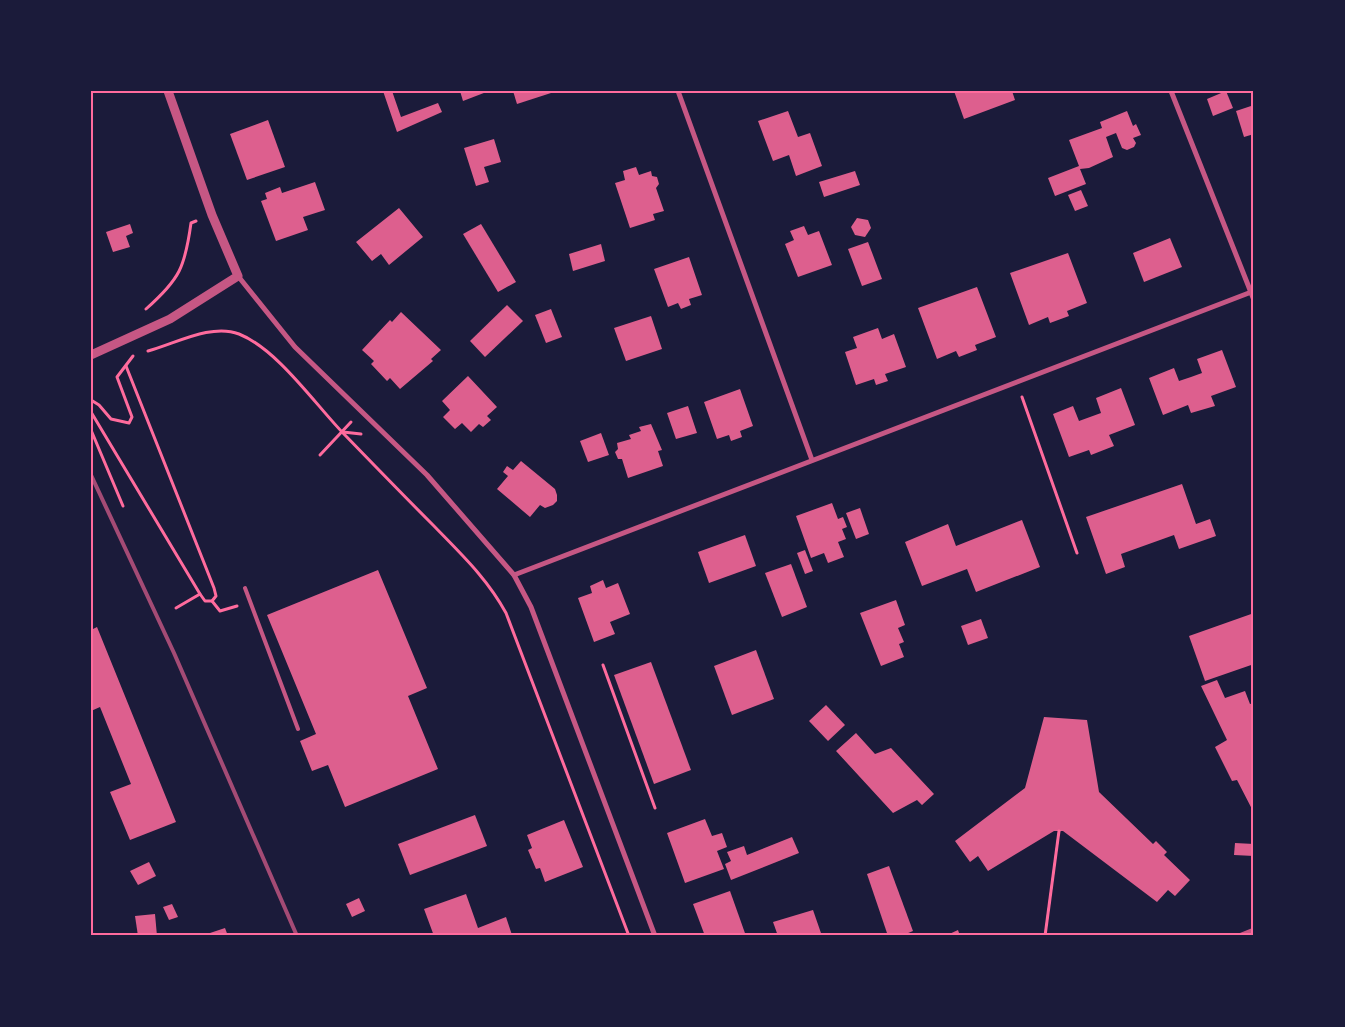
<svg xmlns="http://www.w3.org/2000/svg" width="1345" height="1027" font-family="Merriweather,serif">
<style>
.building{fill:#dd5f8e}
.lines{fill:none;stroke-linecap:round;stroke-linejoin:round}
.path{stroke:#ff6b9d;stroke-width:3}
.service{stroke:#c65784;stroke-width:4}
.minor{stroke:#c65784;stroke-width:5}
.tertiary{stroke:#c65784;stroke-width:9}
.rail{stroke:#a44b75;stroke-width:4}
.neatline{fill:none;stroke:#ff6b9d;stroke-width:2}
</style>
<rect width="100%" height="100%" fill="#1b1b3a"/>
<g class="building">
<polygon points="383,91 392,91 401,117 438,103 442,112 397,132"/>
<polygon points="460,91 489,91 463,101"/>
<polygon points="513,91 550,91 551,93 517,104"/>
<polygon points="954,91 1012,91 1015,100 964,119"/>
<polygon points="1226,91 1233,108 1213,116 1207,99"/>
<polygon points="1254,105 1254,134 1244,137 1236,111"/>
<polygon points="788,111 798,137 810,133 822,166 796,176 789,155 773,161 758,121"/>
<polygon points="1127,111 1133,126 1136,124 1141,135 1133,138 1136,143 1134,147 1127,150 1122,148 1116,133 1106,137 1113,157 1089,168 1080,169 1086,184 1055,196 1048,178 1079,166 1069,140 1102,128 1100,122"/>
<polygon points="268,120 285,167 247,180 230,134"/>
<polygon points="494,139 501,162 484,167 489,182 476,186 464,148"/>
<polygon points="636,167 639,175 651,171 652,176 657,177 659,184 656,188 664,211 653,214 655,220 630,228 615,183 625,180 623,171"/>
<polygon points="855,171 860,185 824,197 819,182"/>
<polygon points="315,182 325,210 303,217 308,230 276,241 261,201 267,199 265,193 280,187 282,193"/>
<polygon points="1081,190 1088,206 1075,211 1068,195"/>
<polygon points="399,208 423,237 389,265 381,254 372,261 356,242"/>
<polygon points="857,218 868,220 871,228 865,237 855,235 851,227"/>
<polygon points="130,224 133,233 126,236 130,247 113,252 106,232"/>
<polygon points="481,224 516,282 498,292 463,234"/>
<polygon points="804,226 808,235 819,231 832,265 798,277 785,244 794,240 790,231"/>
<polygon points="1170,238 1182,267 1144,282 1133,253"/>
<polygon points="868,242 882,279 862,286 848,249"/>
<polygon points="601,244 605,261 573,271 569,254"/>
<polygon points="1068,253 1087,303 1067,311 1069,316 1050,323 1048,317 1029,325 1010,273"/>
<polygon points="689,257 702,295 689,299 691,305 681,309 678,303 668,307 654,269"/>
<polygon points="977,287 996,337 975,345 977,350 959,357 956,351 937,359 918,308"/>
<polygon points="507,305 523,321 485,357 470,341"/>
<polygon points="551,309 562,337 546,343 535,315"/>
<polygon points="401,312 441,350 431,359 433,361 400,389 390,378 387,381 371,364 374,361 362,350 390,320 392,322"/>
<polygon points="651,316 662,349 626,361 614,328"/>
<polygon points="878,328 882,339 894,334 906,367 885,374 888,381 876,385 874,379 856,385 845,352 857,348 853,337"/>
<polygon points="1222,350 1236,387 1211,396 1215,406 1191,413 1188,405 1163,415 1149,378 1174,368 1179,381 1191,377 1202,373 1197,359"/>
<polygon points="468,376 497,407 487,416 491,420 483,427 479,424 471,432 462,423 455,429 443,417 450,410 442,401"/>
<polygon points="1121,388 1135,425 1109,435 1114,446 1091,455 1089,450 1069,457 1053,414 1073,406 1079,421 1101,413 1096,398"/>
<polygon points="740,389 753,426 740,431 742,437 731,441 729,435 717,439 704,402"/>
<polygon points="688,406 697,433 676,439 667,413"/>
<polygon points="651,424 662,450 658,451 663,466 628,478 622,459 618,459 615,452 618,449 617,443 631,439 629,435 641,431 639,427"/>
<polygon points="601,433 609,455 588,462 580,441"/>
<polygon points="521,461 555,489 557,495 557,501 553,505 545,508 540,505 530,517 497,489 508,476 503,472 507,466 513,470"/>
<polygon points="1182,484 1196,524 1210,519 1216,536 1179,549 1174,535 1121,554 1125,567 1106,574 1086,517"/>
<polygon points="832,503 838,519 843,517 847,527 842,529 846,539 838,542 844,557 828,563 824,553 811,558 796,516"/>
<polygon points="860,508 869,534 856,539 846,513"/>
<polygon points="1022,520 1040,567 976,592 967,569 922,586 905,542 948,524 956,546"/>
<polygon points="745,535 756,566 709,583 698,552"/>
<polygon points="805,550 813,571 805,574 797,553"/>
<polygon points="791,564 807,607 782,617 765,573"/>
<polygon points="378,570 427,688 408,696 438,769 345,807 328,765 312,771 300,741 316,734 267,615"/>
<polygon points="603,580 606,588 618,583 630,614 610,622 615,634 594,642 578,598 592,593 590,586"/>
<polygon points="896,600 905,625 898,628 904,642 899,644 904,657 881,666 860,613"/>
<polygon points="1254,613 1254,664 1205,681 1189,636"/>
<polygon points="981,619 988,638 968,645 961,626"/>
<polygon points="97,627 176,822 130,840 110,792 131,784 100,707 91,711 91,630"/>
<polygon points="756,650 774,699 732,715 714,666"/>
<polygon points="651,662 691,770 654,784 614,675"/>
<polygon points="1217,680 1225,698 1245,691 1250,704 1254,703 1254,813 1237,780 1232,781 1215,747 1227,740 1201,686"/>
<polygon points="826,705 845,725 828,741 809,721"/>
<polygon points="1044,717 1087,720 1099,792 1153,844 1156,841 1167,852 1164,855 1190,880 1175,896 1168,890 1157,902 1063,831 1054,831 988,871 978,856 970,862 955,841 1025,788"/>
<polygon points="856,733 875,754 891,748 934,794 922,805 917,800 893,813 836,751"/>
<polygon points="475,815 487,846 410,875 398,844"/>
<polygon points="705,819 712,836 722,833 727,847 717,851 724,869 685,883 667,833"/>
<polygon points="564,820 583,867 545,882 540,868 536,869 528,850 532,848 527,835"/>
<polygon points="792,837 799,853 731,880 725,864 731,861 727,852 744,846 747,855"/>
<polygon points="1235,843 1254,844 1254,856 1234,855"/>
<polygon points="149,862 156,876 138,885 130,871"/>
<polygon points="889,866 913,931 901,936 888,936 867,874"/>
<polygon points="730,891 746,936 705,936 693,904"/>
<polygon points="466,894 478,928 506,917 512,935 434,936 424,909"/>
<polygon points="359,898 365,911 352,917 346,904"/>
<polygon points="172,904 178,917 169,920 163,907"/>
<polygon points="813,910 822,936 778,936 773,922"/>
<polygon points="155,914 157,936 138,936 135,916"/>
<polygon points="225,928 228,936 204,936 204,935"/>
<polygon points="958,930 960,936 945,936"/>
</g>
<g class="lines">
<g class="path">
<path d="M146 309C180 279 185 267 191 223L196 221"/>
<path d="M148 351C175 344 211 323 239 334 277 349 315 404 343 433 373 464 403 495 433 525 460 553 487 578 506 613L629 936"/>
<polyline points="1022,397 1077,553"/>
<polyline points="91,400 99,405 111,419 129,423 132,417 117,377 133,356"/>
<polyline points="91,412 200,594 205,601 212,601 216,596 214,588 126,366"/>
<polyline points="91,430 123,506"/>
<polyline points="343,432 361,434"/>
<polyline points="320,455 351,422"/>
<polyline points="212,601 220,611 237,606"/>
<polyline points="176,608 200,594"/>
<polyline points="603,665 655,808"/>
<polyline points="1045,936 1059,831"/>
</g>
<polyline class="service" points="245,588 298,729"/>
<g class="minor">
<polyline points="678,91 812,460"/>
<polyline points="1171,91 1254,300"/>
<polyline points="238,276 295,347 427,475 514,575 531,607 655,936"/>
<polyline points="514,575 1254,291"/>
<polyline points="1239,936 1254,930"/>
</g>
<polyline class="tertiary" points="91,355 170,319 238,276 212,215 168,91"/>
<polyline class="rail" points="91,475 174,653 297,936"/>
</g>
<rect width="1345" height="1027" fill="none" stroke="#1b1b3a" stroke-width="185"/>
<rect x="92" y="92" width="1160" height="842" class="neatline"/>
</svg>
